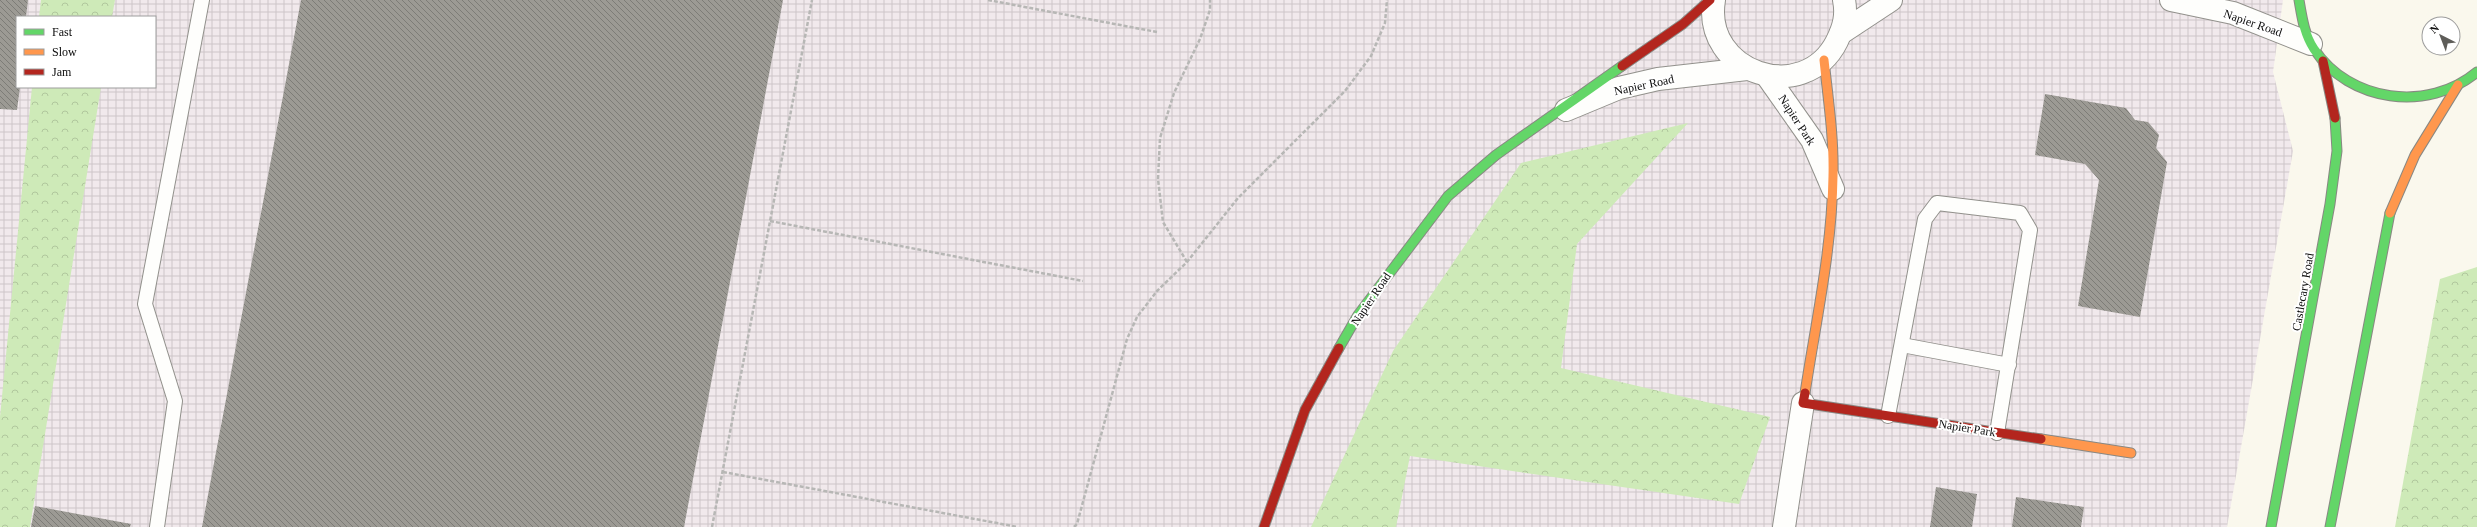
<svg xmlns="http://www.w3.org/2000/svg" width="2477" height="527" font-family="Georgia,serif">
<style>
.industrial{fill:url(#industrial-grid);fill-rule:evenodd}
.forest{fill:url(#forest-crowns)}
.building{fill:url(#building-back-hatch)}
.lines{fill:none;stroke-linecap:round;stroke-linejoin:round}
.lane-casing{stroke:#92918c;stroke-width:16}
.street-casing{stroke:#92918c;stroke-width:24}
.fast-casing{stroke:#898883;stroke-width:11}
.slow-casing{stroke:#898883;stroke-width:11}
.jam-casing{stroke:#898883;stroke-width:11}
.path{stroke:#b7b7b5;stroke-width:2.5;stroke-dasharray:4 2;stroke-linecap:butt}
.lane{stroke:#fefefc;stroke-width:14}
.street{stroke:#fefefc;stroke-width:22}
.fast{stroke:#63d668;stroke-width:9}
.slow{stroke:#ff974d;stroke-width:9}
.jam{stroke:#b3261e;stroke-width:9}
.labels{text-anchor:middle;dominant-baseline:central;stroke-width:4;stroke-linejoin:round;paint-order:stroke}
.street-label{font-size:12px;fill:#0a0a0a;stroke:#fff}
</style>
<defs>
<pattern id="industrial-grid" width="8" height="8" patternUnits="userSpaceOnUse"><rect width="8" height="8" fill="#f1e9ec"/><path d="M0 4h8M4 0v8" fill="none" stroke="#cdc6c9"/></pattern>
<pattern id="forest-crowns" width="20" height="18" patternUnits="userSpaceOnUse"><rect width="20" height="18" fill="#ceeab8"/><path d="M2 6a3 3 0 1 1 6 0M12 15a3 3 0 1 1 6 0" fill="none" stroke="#b0c79d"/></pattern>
<pattern id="building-back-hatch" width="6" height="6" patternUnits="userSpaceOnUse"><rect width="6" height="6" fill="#9c9a94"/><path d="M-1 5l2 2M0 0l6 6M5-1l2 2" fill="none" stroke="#7d7c77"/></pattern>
</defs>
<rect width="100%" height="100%" fill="#faf8ed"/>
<path class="industrial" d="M0 0H2283L2273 72 2293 151 2227 527H0ZM17 17H155V87H17Z"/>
<g class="forest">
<polygon points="41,0 115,0 112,17 39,17"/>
<polygon points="32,87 101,87 30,527 0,527 0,417"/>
<polygon points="1688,123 1577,244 1561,368 1770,417 1739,504 1410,456 1396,527 1311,527 1393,351 1521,163"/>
<polygon points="2477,267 2477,527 2395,527 2440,279"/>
</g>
<g class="building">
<polygon points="0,0 28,0 26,17 17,17 17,87 20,87 17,110 0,109"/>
<polygon points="301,0 783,0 684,527 202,527"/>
<polygon points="2045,94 2126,108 2135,120 2148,122 2159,135 2156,148 2167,162 2140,317 2078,306 2099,180 2085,164 2035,155"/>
<polygon points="1936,487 1977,494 1972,527 1930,527"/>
<polygon points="2016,497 2084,507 2081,527 2012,527"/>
<polygon points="35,506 131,524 130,527 31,527"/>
</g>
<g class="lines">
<g class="lane-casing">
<g id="lane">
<polyline points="1902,345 2009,365"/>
<polyline points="1888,416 1925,219 1937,203 2020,213 2030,230 1997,433"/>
<polyline points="157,527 175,401 145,304 202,0"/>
</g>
</g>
<g class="street-casing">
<g id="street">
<path d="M1714 0C1702 73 1804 107 1837 41 1844 27 1847 15 1844 0"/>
<polyline points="2171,0 2233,13 2311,44"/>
<polyline points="1841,33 1891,0"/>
<polyline points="1767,76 1812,140 1833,189"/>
<polyline points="1566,110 1619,88 1658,79 1747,69"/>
<polyline points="1784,527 1803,403"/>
</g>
</g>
<g class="fast-casing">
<g id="fast">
<path d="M2299 0C2302 17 2304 34 2314 49 2349 102 2428 113 2477 72"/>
<polyline points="1339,348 1358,315 1448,196 1496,155 1622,66"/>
<polyline points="2271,527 2330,204 2337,151 2335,118"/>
<polyline points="2330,527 2390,213"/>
</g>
</g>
<g class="slow-casing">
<g id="slow">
<polyline points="2390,213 2415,155 2458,85"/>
<path d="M1805 393C1816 321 1832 249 1833 176 1834 137 1828 98 1824 60"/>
<polyline points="2041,439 2131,453"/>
</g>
</g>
<g class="jam-casing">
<g id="jam">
<polyline points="2323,61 2335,118"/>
<polyline points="1622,66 1683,24 1710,0"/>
<polyline points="1805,393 1803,403 2041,439"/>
<polyline points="1264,527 1305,410 1339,348"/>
</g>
</g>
<g class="path">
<polyline points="988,0 1157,32"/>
<polyline points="770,221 1083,281"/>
<polyline points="1187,262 1163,222 1158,179 1160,138 1174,93 1200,39 1210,10 1210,0"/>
<polyline points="723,472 1018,527"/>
<polyline points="712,527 812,0"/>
<polyline points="1074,527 1077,524 1127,339 1137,317 1157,291 1187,262 1238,198 1345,91 1371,56 1385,23 1387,0"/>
</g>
<use href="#lane" class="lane"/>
<use href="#street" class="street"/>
<use href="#fast" class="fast"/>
<use href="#slow" class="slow"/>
<use href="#jam" class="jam"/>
</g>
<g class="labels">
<g class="street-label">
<text transform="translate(2253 23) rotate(19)">Napier Road</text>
<text transform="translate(1644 85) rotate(-12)">Napier Road</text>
<text transform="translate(1797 120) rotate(57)">Napier Park</text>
<text transform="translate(2303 292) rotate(-80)">Castlecary Road</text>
<text transform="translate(1371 299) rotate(-56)">Napier Road</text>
<text transform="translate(1967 428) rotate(9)">Napier Park</text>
</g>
</g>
<rect x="16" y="16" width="140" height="72" fill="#ffffff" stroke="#9d9d9d"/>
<rect x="24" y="29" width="20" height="6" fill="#63d668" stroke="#9d9d9d"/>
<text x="52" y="36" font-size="12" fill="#0a0a0a">Fast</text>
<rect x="24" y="49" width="20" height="6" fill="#ff974d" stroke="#9d9d9d"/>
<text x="52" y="56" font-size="12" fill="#0a0a0a">Slow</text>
<rect x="24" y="69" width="20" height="6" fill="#b3261e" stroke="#9d9d9d"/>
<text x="52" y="76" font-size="12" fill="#0a0a0a">Jam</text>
<g transform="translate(2441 36) rotate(318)"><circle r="19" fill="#ffffff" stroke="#9d9d9d"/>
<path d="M0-3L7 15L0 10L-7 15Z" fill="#5e5d59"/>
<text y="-6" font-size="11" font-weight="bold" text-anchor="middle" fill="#0a0a0a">N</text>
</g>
</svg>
